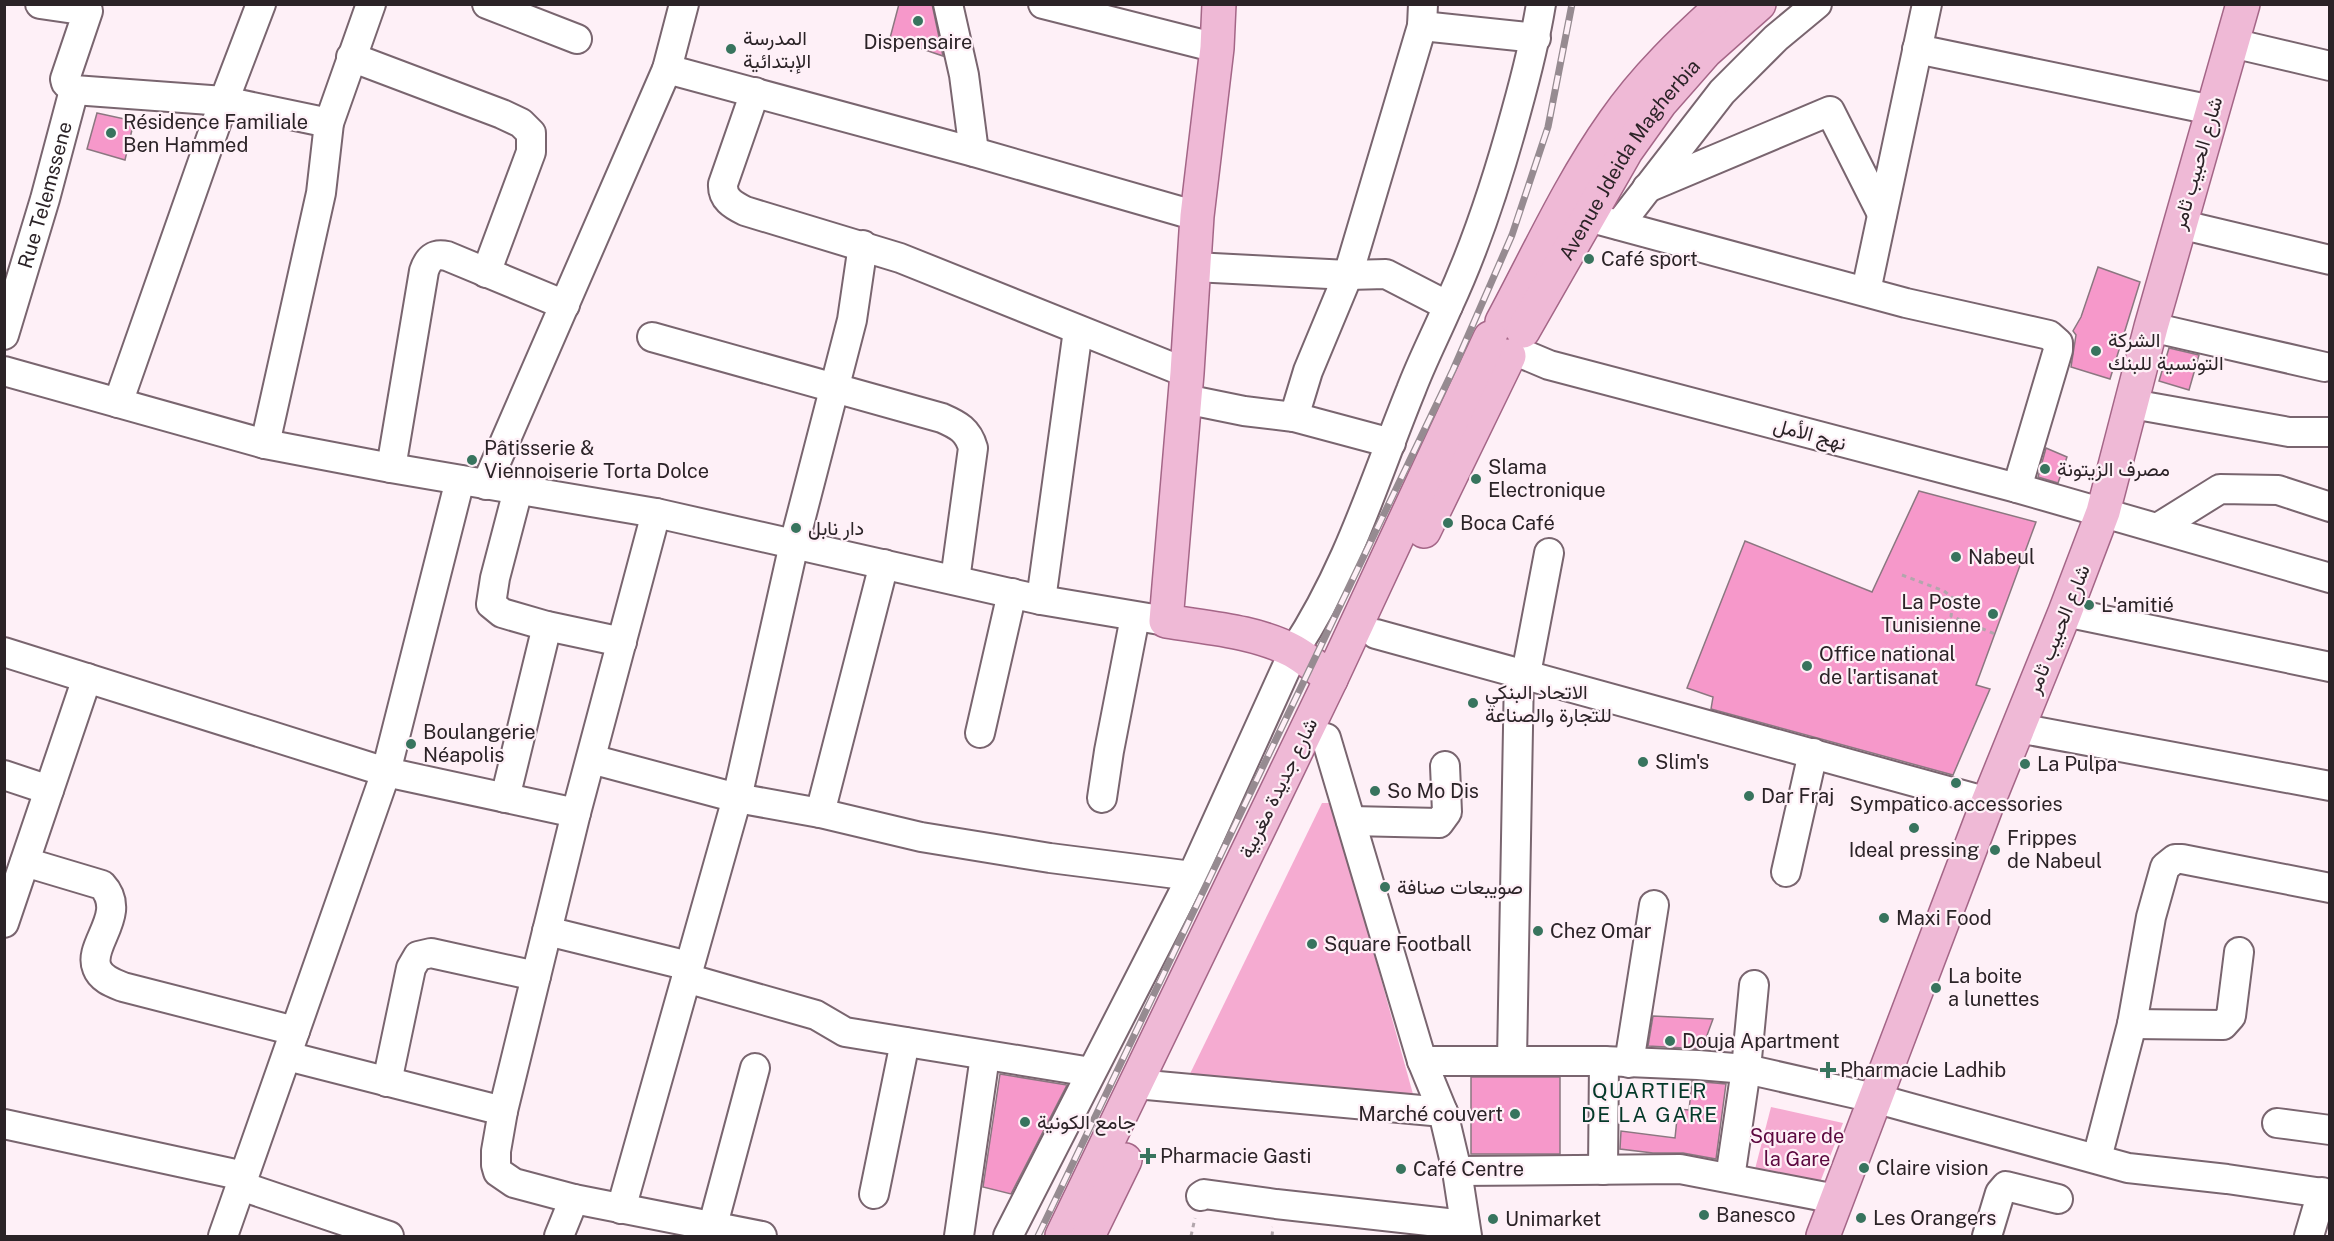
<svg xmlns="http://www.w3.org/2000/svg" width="2334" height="1241" font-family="'Public Sans',Vazirmatn,sans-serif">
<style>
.park{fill:#f5abd1}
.building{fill:#f698ca;stroke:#8b7780;stroke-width:1.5}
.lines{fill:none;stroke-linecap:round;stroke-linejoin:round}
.minor-casing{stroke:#79656f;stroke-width:32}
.major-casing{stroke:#a46687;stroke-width:36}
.path{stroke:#b2a6ac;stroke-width:3;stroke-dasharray:4.5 4.5;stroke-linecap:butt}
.minor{stroke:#fff;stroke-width:28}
.major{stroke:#efb9d6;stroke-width:33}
.rail-casing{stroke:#968b91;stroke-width:7}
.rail{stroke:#fef0f7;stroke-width:4.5;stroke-dasharray:14;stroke-linecap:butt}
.poi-dot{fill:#38745e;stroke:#fef0f7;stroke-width:2}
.labels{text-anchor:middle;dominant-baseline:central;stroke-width:4.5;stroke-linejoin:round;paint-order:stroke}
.poi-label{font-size:20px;fill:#2b2327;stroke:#fef0f7;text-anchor:start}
.street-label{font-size:20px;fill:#2b2327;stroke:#fef0f7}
.park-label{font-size:20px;fill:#5c083f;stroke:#fef0f7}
.neighbourhood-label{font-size:21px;letter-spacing:1.5px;fill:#043929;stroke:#fef0f7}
</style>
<rect width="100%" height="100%" fill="#fef0f7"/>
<g class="park">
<polygon points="1322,803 1332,803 1413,1094 1185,1084"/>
<polygon points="1771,1107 1843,1123 1819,1185 1754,1173"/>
</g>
<g class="building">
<polygon points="899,4 932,4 943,56 890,38"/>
<polygon points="97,113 134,121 125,160 87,149"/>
<polygon points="2098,267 2140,282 2110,379 2071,367 2076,335 2073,331 2081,317"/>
<polygon points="2169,348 2199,355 2189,390 2159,381"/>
<polygon points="2046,448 2067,457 2058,483 2038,477"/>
<polygon points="1919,491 2036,522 1976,685 1990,689 1953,775 1711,709 1713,697 1687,688 1745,541 1872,592"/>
<polygon points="1653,1016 1713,1019 1702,1049 1648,1046"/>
<polygon points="1000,1074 1067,1085 1011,1194 983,1187"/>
<rect x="1471" y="1077" width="89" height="77"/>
<polygon points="1692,1081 1726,1084 1716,1159 1683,1153 1653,1153 1620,1149 1621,1131 1675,1138 1678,1109 1689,1110"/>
</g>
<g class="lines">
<g class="minor-casing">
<g id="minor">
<polyline points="40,4 88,11 65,79 66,83 74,90 224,101 329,123"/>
<polyline points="487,4 577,39"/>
<polyline points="948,4 964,75 974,152"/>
<polyline points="1043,4 1217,48"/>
<polyline points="1422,26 1536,38"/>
<polyline points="2232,43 2330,66"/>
<polyline points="1917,49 2212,110"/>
<polyline points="351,57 502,114 521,123 531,133 531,152 486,273"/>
<polyline points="667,69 974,152 1197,216"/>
<path d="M755 92 723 184C722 199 733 205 745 211L900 258 1187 373"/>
<polyline points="1647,188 1830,111 1882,214"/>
<polyline points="1588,217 1906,303 2049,335 2058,343 2058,350 2017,488"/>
<polyline points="2179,224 2330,260"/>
<polyline points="1619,225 1722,92 1776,38 1817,4"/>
<path d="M1194 267 1348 275 1386 274 1448 306C1477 244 1498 178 1516 112 1526 76 1535 41 1541 4"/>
<polyline points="1866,291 1927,4"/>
<polyline points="2151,327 2325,367"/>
<path id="s1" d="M4 335 45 199 74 90"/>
<path d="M652 337 942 418C958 425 968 430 973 448L955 580"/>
<polyline points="1518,352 1549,365 2017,488 2330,578"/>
<polyline points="4,371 265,444 391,468 656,513 1041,600 1166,621"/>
<polyline points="1185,399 1244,411 1294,417 1308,371 1348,275 1422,26 1423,4"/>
<polyline points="118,403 224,101 261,4"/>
<polyline points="2132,404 2289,432 2330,432"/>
<polyline points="1294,417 1391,443"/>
<polyline points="265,444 321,193 329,123 371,4"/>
<path d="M391 468 424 271C428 259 434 253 447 256L565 305"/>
<polyline points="486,485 667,69 684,4"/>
<polyline points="518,490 495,578 491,604 502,613 547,626 622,642"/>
<polyline points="656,513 576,813 503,1111 496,1151 496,1165 498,1172 514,1183 574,1199 762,1236"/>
<polyline points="2159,527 2220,489 2278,490 2330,507"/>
<polyline points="1041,600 1078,330"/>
<polyline points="2065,612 2330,667"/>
<polyline points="1376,634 1988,802"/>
<polyline points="4,652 386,772 576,813"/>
<polyline points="1526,674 1549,553"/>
<polyline points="2018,728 2330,786"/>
<polyline points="980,733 1012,593"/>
<polyline points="1326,738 1422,1061 1443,1112 1457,1171 1467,1236"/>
<polyline points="591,759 737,798 820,813 921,837 1050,858 1192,876"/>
<polyline points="4,775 49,790"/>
<polyline points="505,798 547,626"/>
<polyline points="1102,798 1109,751 1135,617"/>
<polyline points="820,813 884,564"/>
<polyline points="1351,821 1439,823 1447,812 1445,766"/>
<path d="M25 862 102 885C129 914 87 945 97 968 101 979 113 983 123 987L295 1031"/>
<polyline points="1786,872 1813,753"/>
<polyline points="4,923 87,678"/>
<polyline points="547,931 689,966"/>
<polyline points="686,978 816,1015 845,1032 1091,1072"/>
<polyline points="2132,1024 2223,1025 2231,1016 2239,952"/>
<polyline points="287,1056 503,1111"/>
<polyline points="1512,1060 1519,673"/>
<polyline points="1422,1061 1604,1061 1698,1065 1746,1069 1874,1098 2128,1168 2227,1179 2330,1194"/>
<polyline points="1629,1063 1654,905"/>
<polyline points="387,1082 411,968 418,956 431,953 536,976"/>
<polyline points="1136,1084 1443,1112"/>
<polyline points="2277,1123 2330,1130"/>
<polyline points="4,1124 244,1176"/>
<polyline points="2097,1158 2132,1024 2151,917 2165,867 2175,859 2182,859 2330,888"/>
<polyline points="1603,1170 1604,1061"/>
<polyline points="1457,1171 1680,1169 1836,1199"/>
<polyline points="1730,1178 1746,1069 1754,985"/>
<polyline points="241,1186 389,1236"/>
<polyline points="874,1194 905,1042"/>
<polyline points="1201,1196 1204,1194 1276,1204 1465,1225"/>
<polyline points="621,1209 737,798 794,544 852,320 863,245"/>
<polyline points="223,1236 386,772 460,480"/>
<polyline points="559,1236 574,1199"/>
<polyline points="710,1236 755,1068"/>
<polyline points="959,1236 985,1056"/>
<path d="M1008 1236 1192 876 1294 651C1349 567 1374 481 1411 390 1422 361 1436 334 1448 306"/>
<polyline points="1987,1236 2000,1193 2006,1186 2058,1199"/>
<polyline points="2309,1236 2322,1192"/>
</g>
</g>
<g class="major-casing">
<g id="major">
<path d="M1219 4 1217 48 1197 216 1187 373 1166 621C1208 628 1255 631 1293 651 1307 659 1319 669 1331 679"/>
<path d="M1502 322C1538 255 1570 184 1614 122 1645 77 1684 40 1724 4"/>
<path id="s2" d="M1523 331 1626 151 1661 102 1705 52 1759 4"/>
<polyline points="1424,531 1509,356"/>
<polyline points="1062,1236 1331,679 1490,338"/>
<polyline points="1088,1236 1125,1160"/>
<polyline points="1823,1236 1988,802 2065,612 2103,512 2151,327 2243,4"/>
</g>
</g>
<g class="path">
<polyline points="1902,575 1944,591 1954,599 1951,616 1995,634"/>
<polyline points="1191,1236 1195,1218"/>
<polyline points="1272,1236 1273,1227"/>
</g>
<use href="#minor" class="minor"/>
<use href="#major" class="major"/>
<g class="rail-casing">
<polyline id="rail" points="1038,1236 1453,370 1512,235 1548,127 1572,4"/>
</g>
<use href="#rail" class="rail"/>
</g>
<g class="poi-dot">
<circle cx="918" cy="21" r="6"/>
<circle cx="731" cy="49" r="6"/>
<circle cx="111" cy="133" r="6"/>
<circle cx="1589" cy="259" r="6"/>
<circle cx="2096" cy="351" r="6"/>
<circle cx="472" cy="460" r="6"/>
<circle cx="2045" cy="469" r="6"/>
<circle cx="1476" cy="479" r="6"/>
<circle cx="1448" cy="523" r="6"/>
<circle cx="796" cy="528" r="6"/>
<circle cx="1956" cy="557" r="6"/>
<circle cx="2089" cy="605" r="6"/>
<circle cx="1993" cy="614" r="6"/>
<circle cx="1807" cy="666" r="6"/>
<circle cx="1473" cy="703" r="6"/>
<circle cx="411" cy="744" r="6"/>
<circle cx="1643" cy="762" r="6"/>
<circle cx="2025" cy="764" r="6"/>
<circle cx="1956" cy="783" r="6"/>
<circle cx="1375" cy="791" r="6"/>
<circle cx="1749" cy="796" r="6"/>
<circle cx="1914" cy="828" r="6"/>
<circle cx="1995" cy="850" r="6"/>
<circle cx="1385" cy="887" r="6"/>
<circle cx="1884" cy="918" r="6"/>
<circle cx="1538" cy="931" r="6"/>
<circle cx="1312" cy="944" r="6"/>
<circle cx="1936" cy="988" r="6"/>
<circle cx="1670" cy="1041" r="6"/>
<path d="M1825 1061h6v6h6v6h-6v6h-6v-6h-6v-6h6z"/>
<circle cx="1515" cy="1114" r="6"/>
<circle cx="1025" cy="1122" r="6"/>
<path d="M1145 1147h6v6h6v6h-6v6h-6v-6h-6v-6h6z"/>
<circle cx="1864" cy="1168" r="6"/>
<circle cx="1401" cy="1169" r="6"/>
<circle cx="1704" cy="1215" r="6"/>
<circle cx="1861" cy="1218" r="6"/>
<circle cx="1493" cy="1219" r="6"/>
</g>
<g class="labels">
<g class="poi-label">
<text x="743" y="38">المدرسة<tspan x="743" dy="23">الإبتدائية</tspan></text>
<text x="918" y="42" text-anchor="middle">Dispensaire</text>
<text x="123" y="122">Résidence Familiale<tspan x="123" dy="23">Ben Hammed</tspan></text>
<text x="1601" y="259">Café sport</text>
<text x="2108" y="340">الشركة<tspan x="2108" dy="23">التونسية للبنك</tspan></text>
<text x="484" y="448">Pâtisserie &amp;<tspan x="484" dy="23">Viennoiserie Torta Dolce</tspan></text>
<text x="1488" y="467">Slama<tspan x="1488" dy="23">Electronique</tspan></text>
<text x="2057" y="469">مصرف الزيتونة</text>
<text x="1460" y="523">Boca Café</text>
<text x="808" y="528">دار نابل</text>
<text x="1968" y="557">Nabeul</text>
<text x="1981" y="602" text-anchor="end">La Poste<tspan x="1981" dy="23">Tunisienne</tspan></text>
<text x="2101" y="605">L'amitié</text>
<text x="1819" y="654">Office national<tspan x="1819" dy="23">de l'artisanat</tspan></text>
<text x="1485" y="692">الاتحاد البنكي<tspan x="1485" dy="23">للتجارة والصناعة</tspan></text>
<text x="423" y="732">Boulangerie<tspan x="423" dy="23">Néapolis</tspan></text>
<text x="1655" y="762">Slim's</text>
<text x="2037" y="764">La Pulpa</text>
<text x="1387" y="791">So Mo Dis</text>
<text x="1761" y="796">Dar Fraj</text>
<text x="1956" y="804" text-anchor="middle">Sympatico accessories</text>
<text x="2007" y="838">Frippes<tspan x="2007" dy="23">de Nabeul</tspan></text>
<text x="1914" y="850" text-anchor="middle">Ideal pressing</text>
<text x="1397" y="887">صويبعات صنافة</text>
<text x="1896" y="918">Maxi Food</text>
<text x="1550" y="931">Chez Omar</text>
<text x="1324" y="944">Square Football</text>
<text x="1948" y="976">La boite<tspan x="1948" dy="23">a lunettes</tspan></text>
<text x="1682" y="1041">Douja Apartment</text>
<text x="1840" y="1070">Pharmacie Ladhib</text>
<text x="1503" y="1114" text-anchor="end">Marché couvert</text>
<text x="1037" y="1122">جامع الكونية</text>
<text x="1160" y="1156">Pharmacie Gasti</text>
<text x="1876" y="1168">Claire vision</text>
<text x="1413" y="1169">Café Centre</text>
<text x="1716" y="1215">Banesco</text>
<text x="1873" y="1218">Les Orangers</text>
<text x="1505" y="1219">Unimarket</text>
</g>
<g class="street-label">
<text stroke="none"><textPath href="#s2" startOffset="202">Avenue Jdeida Magherbia</textPath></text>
<text transform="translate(2197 163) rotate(-74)">شارع الحبيب ثامر</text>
<text stroke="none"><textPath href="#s1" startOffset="146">Rue Telemssene</textPath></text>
<text transform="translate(1810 434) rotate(15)">نهج الأمل</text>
<text transform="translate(2058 629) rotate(-68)">شارع الحبيب ثامر</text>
<text transform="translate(1278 788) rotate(-64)">شارع جديدة مغربية</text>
</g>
<g class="park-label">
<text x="1797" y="1136">Square de<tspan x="1797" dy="23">la Gare</tspan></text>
</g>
<g class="neighbourhood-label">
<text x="1650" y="1090">QUARTIER<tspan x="1650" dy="24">DE LA GARE</tspan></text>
</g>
</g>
<rect width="2334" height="1241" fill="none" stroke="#2b2327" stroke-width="12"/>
</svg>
